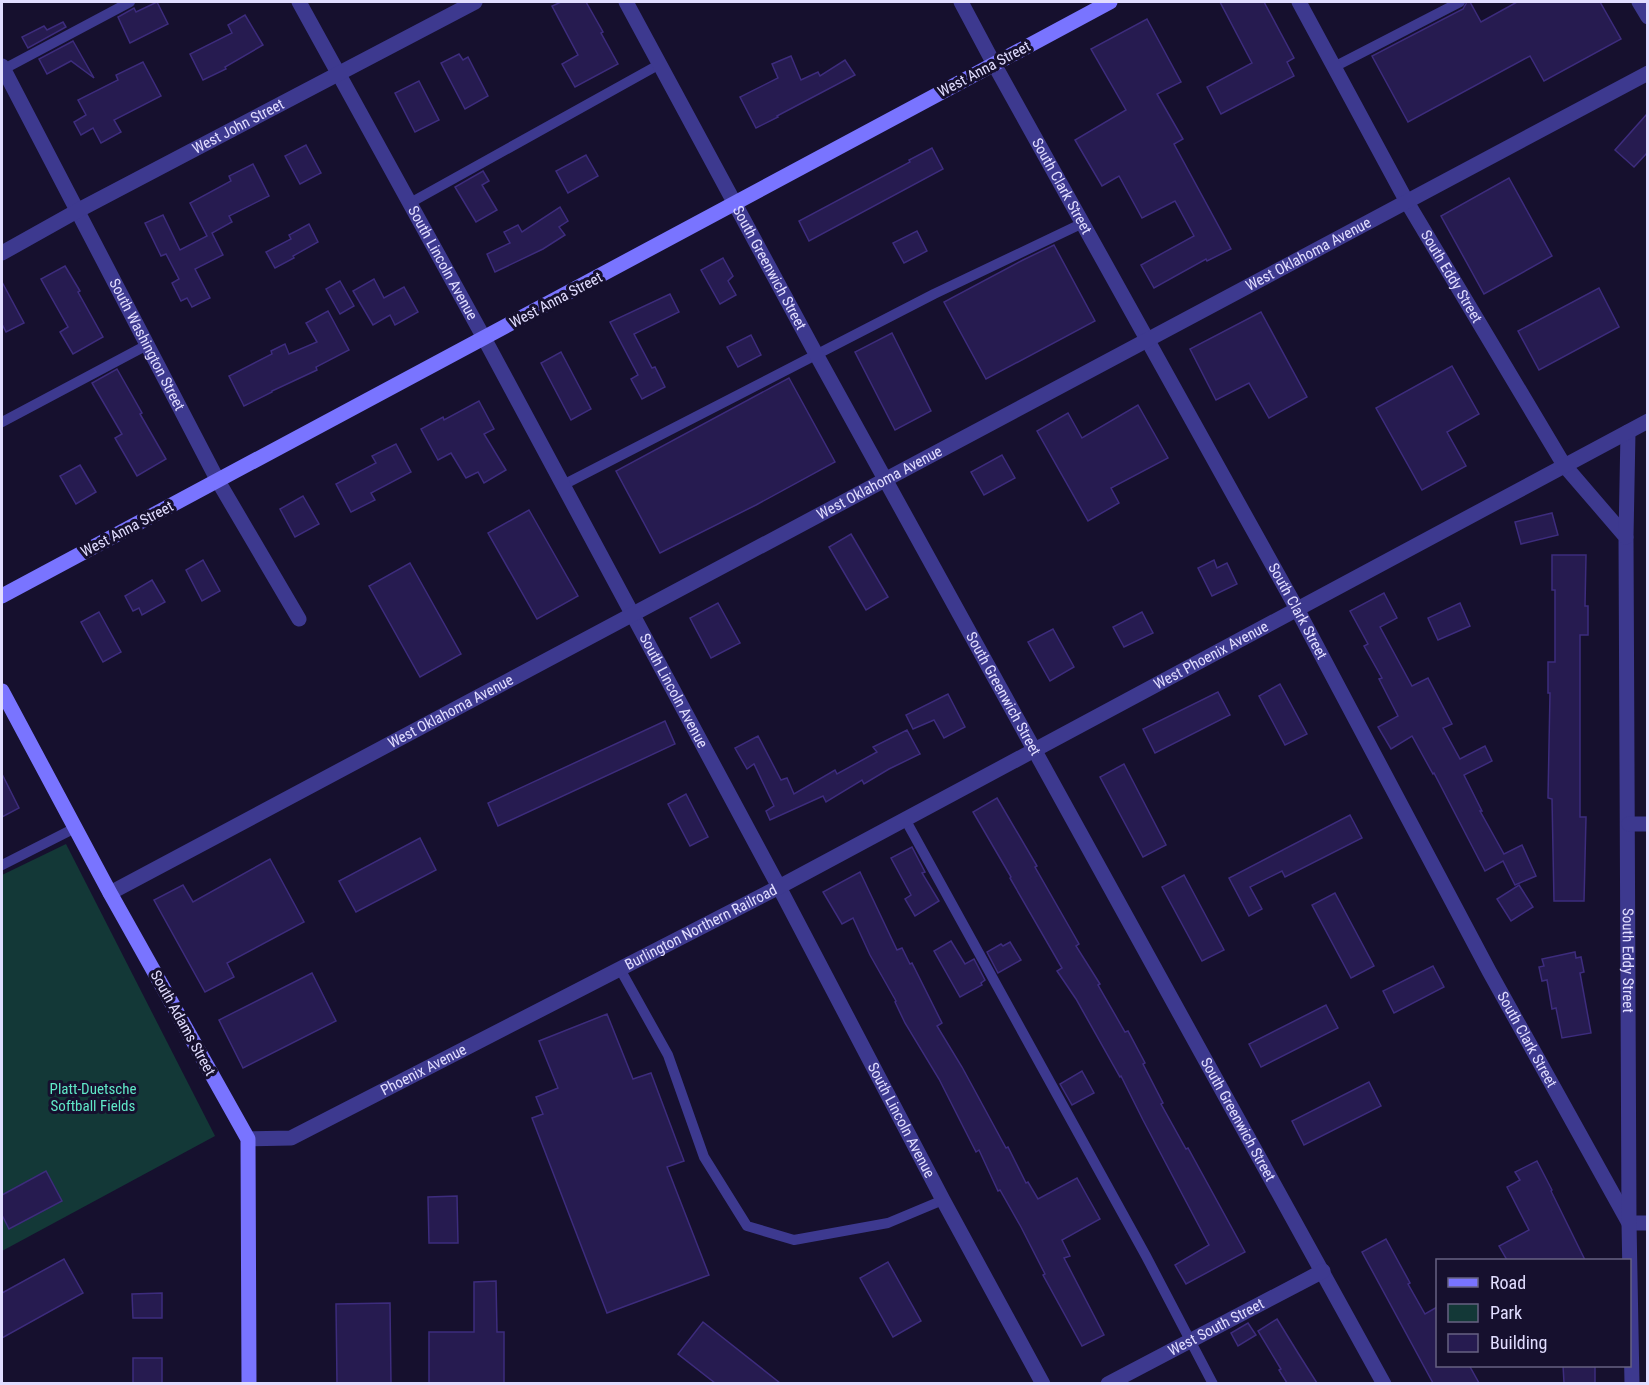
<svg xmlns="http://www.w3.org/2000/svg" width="1649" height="1385" font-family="'Roboto Condensed',sans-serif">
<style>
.green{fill:#133837}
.building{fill:#261b50;stroke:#3d2c7d;stroke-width:1.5}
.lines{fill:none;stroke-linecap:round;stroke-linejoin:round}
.lane{stroke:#3d398f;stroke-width:10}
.street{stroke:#3d398f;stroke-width:15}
.secondary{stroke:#7974ff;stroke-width:15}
.labels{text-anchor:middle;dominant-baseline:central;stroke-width:6;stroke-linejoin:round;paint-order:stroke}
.street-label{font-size:15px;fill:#e1ddff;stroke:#16102e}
.park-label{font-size:15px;fill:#60e8c7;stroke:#16102e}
</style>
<rect width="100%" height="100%" fill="#16102e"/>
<polygon class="green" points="66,844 215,1136 2,1251 2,875"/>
<g class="building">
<polygon points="157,2 168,24 130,43 118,17 134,8 136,12"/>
<polygon points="561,2 586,2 603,32 601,33 618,64 575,87 562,64 578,55 552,6"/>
<polygon points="1220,2 1264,2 1294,58 1287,62 1294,76 1221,114 1207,87 1252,63"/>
<polygon points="1467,2 1470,2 1481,22 1517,2 1600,2 1621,39 1544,81 1530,56 1408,122 1372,56 1463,9"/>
<polygon points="245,15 263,45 225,67 226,69 203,80 190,54 232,33 228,25"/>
<polygon points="1147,19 1181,82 1157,94 1183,139 1174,144 1231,249 1207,261 1206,259 1154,288 1141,265 1194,236 1175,201 1142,218 1119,176 1102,186 1075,140 1126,110 1091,49"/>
<polygon points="63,22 66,27 28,48 22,37 44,26 47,30"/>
<polygon points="73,41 94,78 71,61 47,74 39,59"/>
<polygon points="459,54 463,60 468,57 488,96 465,109 441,63"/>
<polygon points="791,56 801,80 818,72 820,76 845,60 855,75 777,116 778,117 756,128 740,97 778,78 772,64"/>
<polygon points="143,62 161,96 114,120 121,132 101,143 93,128 81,135 74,122 86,115 78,100 118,80 116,75"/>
<polygon points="419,81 439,120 415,132 395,93"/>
<polygon points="1647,114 1647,153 1634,167 1615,150"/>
<polygon points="306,145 321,173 300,184 285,156"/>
<polygon points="932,148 943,169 809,241 799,221 910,162 909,160"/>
<polygon points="586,155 598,176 568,193 556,171"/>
<polygon points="253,164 269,196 229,216 232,222 212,233 223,255 195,269 210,298 192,307 187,298 181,301 172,283 179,279 166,254 161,256 145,223 163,215 180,250 207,236 190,203 231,181 229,176"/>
<polygon points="483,171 489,181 482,185 497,210 476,222 455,187"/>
<polygon points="1509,178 1552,256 1484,294 1441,216"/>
<polygon points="560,207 568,221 559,227 565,235 543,249 495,272 487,254 510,243 504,232 518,225 522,232"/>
<polygon points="309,224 318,242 293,256 294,258 275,268 266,252 291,239 289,235"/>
<polygon points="917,231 927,251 904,263 893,243"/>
<polygon points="1054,245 1095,321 986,379 944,302 1023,260"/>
<polygon points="723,258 733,276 728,281 736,295 720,304 701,270"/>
<polygon points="65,266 80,291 78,292 103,337 73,354 60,332 68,327 41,279"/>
<polygon points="374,279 384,298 404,287 418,312 395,325 390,315 373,325 353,291"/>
<polygon points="340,281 354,306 340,314 326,289"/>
<polygon points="2,282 24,323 6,332 2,324"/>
<polygon points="1599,288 1619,327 1539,370 1518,331"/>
<polygon points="670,294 679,312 634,334 652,368 655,367 665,387 642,399 631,379 638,375 610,322"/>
<polygon points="328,311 349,350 316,367 317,370 272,391 272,392 244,406 229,376 272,354 271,351 285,344 289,354 317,342 306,323"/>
<polygon points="1261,312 1307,397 1269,418 1249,383 1216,400 1190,349"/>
<polygon points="892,333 931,411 895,430 855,352"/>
<polygon points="751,335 761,355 738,367 727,347"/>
<polygon points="561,352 591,409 571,420 541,363"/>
<polygon points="1452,366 1479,414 1447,432 1466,466 1422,490 1376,408"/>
<polygon points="117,369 142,413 140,414 166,459 137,476 115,438 122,434 92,383"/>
<polygon points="789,378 835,462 756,505 660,553 616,471"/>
<polygon points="479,401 494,429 484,434 506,470 484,483 478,472 466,478 451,453 438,460 421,429 443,417 444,420"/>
<polygon points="1138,405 1168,458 1111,488 1119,503 1088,521 1037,431 1068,413 1082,438"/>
<polygon points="396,444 411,472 371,493 375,500 351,512 336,484 376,463 372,456"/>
<polygon points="1002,455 1015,478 984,495 971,472"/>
<polygon points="80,465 96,492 76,504 60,476"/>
<polygon points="303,496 319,524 295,537 280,509"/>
<polygon points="529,510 578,596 537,619 488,533"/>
<polygon points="1552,513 1558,535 1521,544 1515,522"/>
<polygon points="851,534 888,597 866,610 829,547"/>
<polygon points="1552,555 1586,555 1585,606 1588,606 1588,635 1580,635 1580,817 1586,817 1584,901 1554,901 1552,799 1548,798 1550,693 1548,693 1548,662 1555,662 1555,590 1552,590"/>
<polygon points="203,560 220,591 202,601 186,570"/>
<polygon points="1214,560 1217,568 1227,563 1237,584 1212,596 1198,568"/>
<polygon points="410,563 461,654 420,677 369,586"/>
<polygon points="152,580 165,602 142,615 139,608 133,611 125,596"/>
<polygon points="1384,593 1397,618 1380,627 1412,686 1428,678 1452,724 1443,728 1460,759 1485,746 1492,761 1464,775 1482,811 1480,811 1504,854 1522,845 1536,876 1515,885 1503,861 1485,871 1434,773 1433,774 1412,736 1391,749 1378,727 1398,716 1379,679 1382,678 1364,646 1368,644 1350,611"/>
<polygon points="718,603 740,643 711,658 690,618"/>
<polygon points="1460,603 1470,626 1438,640 1428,618"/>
<polygon points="99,612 121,652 103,662 81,622"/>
<polygon points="1142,612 1153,633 1124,647 1113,627"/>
<polygon points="1053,629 1074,667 1050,681 1028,642"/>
<polygon points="1280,684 1307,734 1285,745 1259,696"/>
<polygon points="1218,692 1230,715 1155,753 1143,729"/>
<polygon points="948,694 965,727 944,738 934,720 913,729 906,715"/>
<polygon points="665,721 675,744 498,826 488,803"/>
<polygon points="907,730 920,754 889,769 864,784 862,780 826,802 823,796 770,820 766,811 774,806 754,764 747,769 735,748 758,736 781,780 787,778 794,794 835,770 837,774 877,752 873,747"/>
<polygon points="1124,764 1166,845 1143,857 1100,777"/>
<polygon points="2,774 19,808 2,817"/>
<polygon points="686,794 708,837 690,846 668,804"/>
<polygon points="997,798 1037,866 1035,867 1079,944 1076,946 1100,984 1098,985 1125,1032 1128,1031 1145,1063 1143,1064 1163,1103 1161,1104 1186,1149 1188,1148 1245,1252 1186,1284 1175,1265 1209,1245 1143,1120 1121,1076 1120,1077 1076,999 1057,971 1062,968 1010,878 1011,877 973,812"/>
<polygon points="1350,815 1362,838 1285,877 1282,871 1250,887 1262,909 1249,916 1229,878"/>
<polygon points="420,838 436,870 356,912 339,881"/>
<polygon points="912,847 925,872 922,873 939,901 915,916 905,899 911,895 891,858"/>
<polygon points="270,859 304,922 227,963 234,977 205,992 154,900 183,885 193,902"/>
<polygon points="860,872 897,950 902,948 910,964 912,963 942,1023 937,1026 962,1067 1006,1148 1008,1147 1026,1183 1028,1182 1038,1199 1077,1178 1100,1219 1062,1240 1070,1256 1064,1258 1104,1335 1082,1346 1043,1275 1045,1274 1021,1227 1000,1190 998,1191 979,1150 976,1152 939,1079 905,1023 895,1002 896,1001 870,955 853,918 842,924 823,892"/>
<polygon points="1184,875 1224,950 1202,961 1162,887"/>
<polygon points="1519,885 1533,907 1511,921 1497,899"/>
<polygon points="1335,893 1374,966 1351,978 1312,905"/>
<polygon points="951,941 965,964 974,959 985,980 981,983 982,985 960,997 934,951"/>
<polygon points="1010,942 1021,960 998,973 987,952 1001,944 1003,946"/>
<polygon points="1575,952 1576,958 1581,957 1584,972 1580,973 1591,1033 1562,1038 1556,1008 1552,1009 1547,980 1542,981 1539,967 1544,966 1542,959"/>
<polygon points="1433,966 1444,987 1394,1013 1383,991"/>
<polygon points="312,973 336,1021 243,1068 219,1020"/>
<polygon points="1326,1005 1338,1028 1261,1067 1249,1044"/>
<polygon points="607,1014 633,1079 651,1073 684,1161 667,1167 709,1275 607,1313 532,1118 543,1114 536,1097 558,1088 539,1041"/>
<polygon points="1082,1071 1094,1093 1072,1105 1060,1084"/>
<polygon points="1369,1082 1381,1106 1304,1145 1292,1121"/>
<polygon points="1537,1161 1552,1190 1551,1191 1585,1260 1507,1260 1499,1246 1529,1230 1507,1187 1520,1180 1515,1172"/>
<polygon points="46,1171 62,1201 9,1229 2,1215 2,1195"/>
<polygon points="457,1196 458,1243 429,1243 428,1197"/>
<polygon points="1386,1239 1410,1283 1408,1284 1425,1314 1437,1307 1437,1365 1469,1365 1479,1383 1433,1383 1362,1252"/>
<polygon points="64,1259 83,1293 2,1338 2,1293"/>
<polygon points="888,1262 921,1321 893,1337 860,1278"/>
<polygon points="496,1281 497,1332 504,1332 504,1383 429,1383 429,1332 474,1332 474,1282"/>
<polygon points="162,1293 162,1318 133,1318 132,1294"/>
<polygon points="390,1303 391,1383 337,1383 336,1304"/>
<polygon points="1277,1319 1298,1353 1317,1383 1287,1383 1279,1370 1281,1369 1258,1331"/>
<polygon points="703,1322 780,1383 715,1383 678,1354"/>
<polygon points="1248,1323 1256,1335 1238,1346 1231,1333"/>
<rect x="133" y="1358" width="29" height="25"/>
<polygon points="1563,1365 1595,1365 1595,1383 1564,1383"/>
</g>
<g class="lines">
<g class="lane">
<polyline points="1334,67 1460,2"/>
<polyline points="2,70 130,2"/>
<polyline points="410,203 660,64"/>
<polyline points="2,422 147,345"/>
<polyline points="563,485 934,294 1083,223"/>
<polyline points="905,819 1146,1256 1213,1384"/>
<polyline points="2,865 75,828"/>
<polyline points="620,969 668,1055 704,1157 747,1226 794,1240 888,1223 943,1200"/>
</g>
<g class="street">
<path id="s1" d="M299 2 484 338 779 887 943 1200 1043 1384"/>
<path id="s2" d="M626 2 816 354 1384 1384"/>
<path id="s3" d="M961 2 994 64 1297 609 1489 971 1629 1223H1648"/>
<path id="s4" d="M1299 2 1407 202 1564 465 1626 537 1629 1223 1632 1384"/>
<polyline points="1639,2 1648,17"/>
<path id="s5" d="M2 66 218 481 299 619"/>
<path id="s6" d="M2 253 77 211 475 2"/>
<polyline points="1626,537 1628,432"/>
<polyline points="1629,824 1648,824"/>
<path id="s7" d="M110 893 1648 73"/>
<path id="s8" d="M248 1139 291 1138 779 887 1648 421"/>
<path id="s9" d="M1108 1384 1323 1271"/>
</g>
<g class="secondary">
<polyline points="2,596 1110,2"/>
<polyline points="2,691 110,893 248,1139 249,1384"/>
</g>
</g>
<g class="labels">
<g class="street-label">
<text transform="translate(984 69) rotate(-28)">West Anna Street</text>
<text stroke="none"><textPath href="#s6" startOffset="268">West John Street</textPath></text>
<text stroke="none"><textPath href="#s3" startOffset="210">South Clark Street</textPath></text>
<text stroke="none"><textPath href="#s7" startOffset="1358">West Oklahoma Avenue</textPath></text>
<text stroke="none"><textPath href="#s1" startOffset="298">South Lincoln Avenue</textPath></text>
<text stroke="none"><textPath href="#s2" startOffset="302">South Greenwich Street</textPath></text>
<text stroke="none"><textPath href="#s4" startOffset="314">South Eddy Street</textPath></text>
<text transform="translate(556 300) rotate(-28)">West Anna Street</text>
<text stroke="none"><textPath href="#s5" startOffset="314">South Washington Street</textPath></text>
<text stroke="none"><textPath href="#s7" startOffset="872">West Oklahoma Avenue</textPath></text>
<text transform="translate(127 529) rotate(-28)">West Anna Street</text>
<text stroke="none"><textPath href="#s3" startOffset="696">South Clark Street</textPath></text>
<text stroke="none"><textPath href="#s8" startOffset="1082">West Phoenix Avenue</textPath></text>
<text stroke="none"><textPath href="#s1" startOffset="784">South Lincoln Avenue</textPath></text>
<text stroke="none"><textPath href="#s2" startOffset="788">South Greenwich Street</textPath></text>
<text stroke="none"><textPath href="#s7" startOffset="386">West Oklahoma Avenue</textPath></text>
<text stroke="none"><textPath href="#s8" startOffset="504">Burlington Northern Railroad</textPath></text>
<text stroke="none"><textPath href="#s4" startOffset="1052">South Eddy Street</textPath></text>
<text transform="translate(183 1023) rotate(61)">South Adams Street</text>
<text stroke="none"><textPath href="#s3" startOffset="1182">South Clark Street</textPath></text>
<text stroke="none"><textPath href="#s8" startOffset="192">Phoenix Avenue</textPath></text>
<text stroke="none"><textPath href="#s2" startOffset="1274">South Greenwich Street</textPath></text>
<text stroke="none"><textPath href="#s1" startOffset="1270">South Lincoln Avenue</textPath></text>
<text stroke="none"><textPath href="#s9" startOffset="122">West South Street</textPath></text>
</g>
<g class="park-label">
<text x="93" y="1089">Platt-Duetsche<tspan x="93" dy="17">Softball Fields</tspan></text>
</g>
</g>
<rect width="1649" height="1385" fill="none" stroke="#e1ddff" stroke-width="6"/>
<rect x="1436" y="1259" width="195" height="108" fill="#16102e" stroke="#676282" stroke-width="1.5"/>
<rect x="1448" y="1278" width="30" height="9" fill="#7974ff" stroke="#676282" stroke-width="1.5"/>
<text x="1490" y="1289" font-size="18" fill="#e1ddff">Road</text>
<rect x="1448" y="1304" width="30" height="18" fill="#133837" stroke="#676282" stroke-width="1.5"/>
<text x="1490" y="1319" font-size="18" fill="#e1ddff">Park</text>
<rect x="1448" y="1334" width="30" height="18" fill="#261b50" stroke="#676282" stroke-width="1.5"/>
<text x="1490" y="1349" font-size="18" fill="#e1ddff">Building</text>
</svg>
